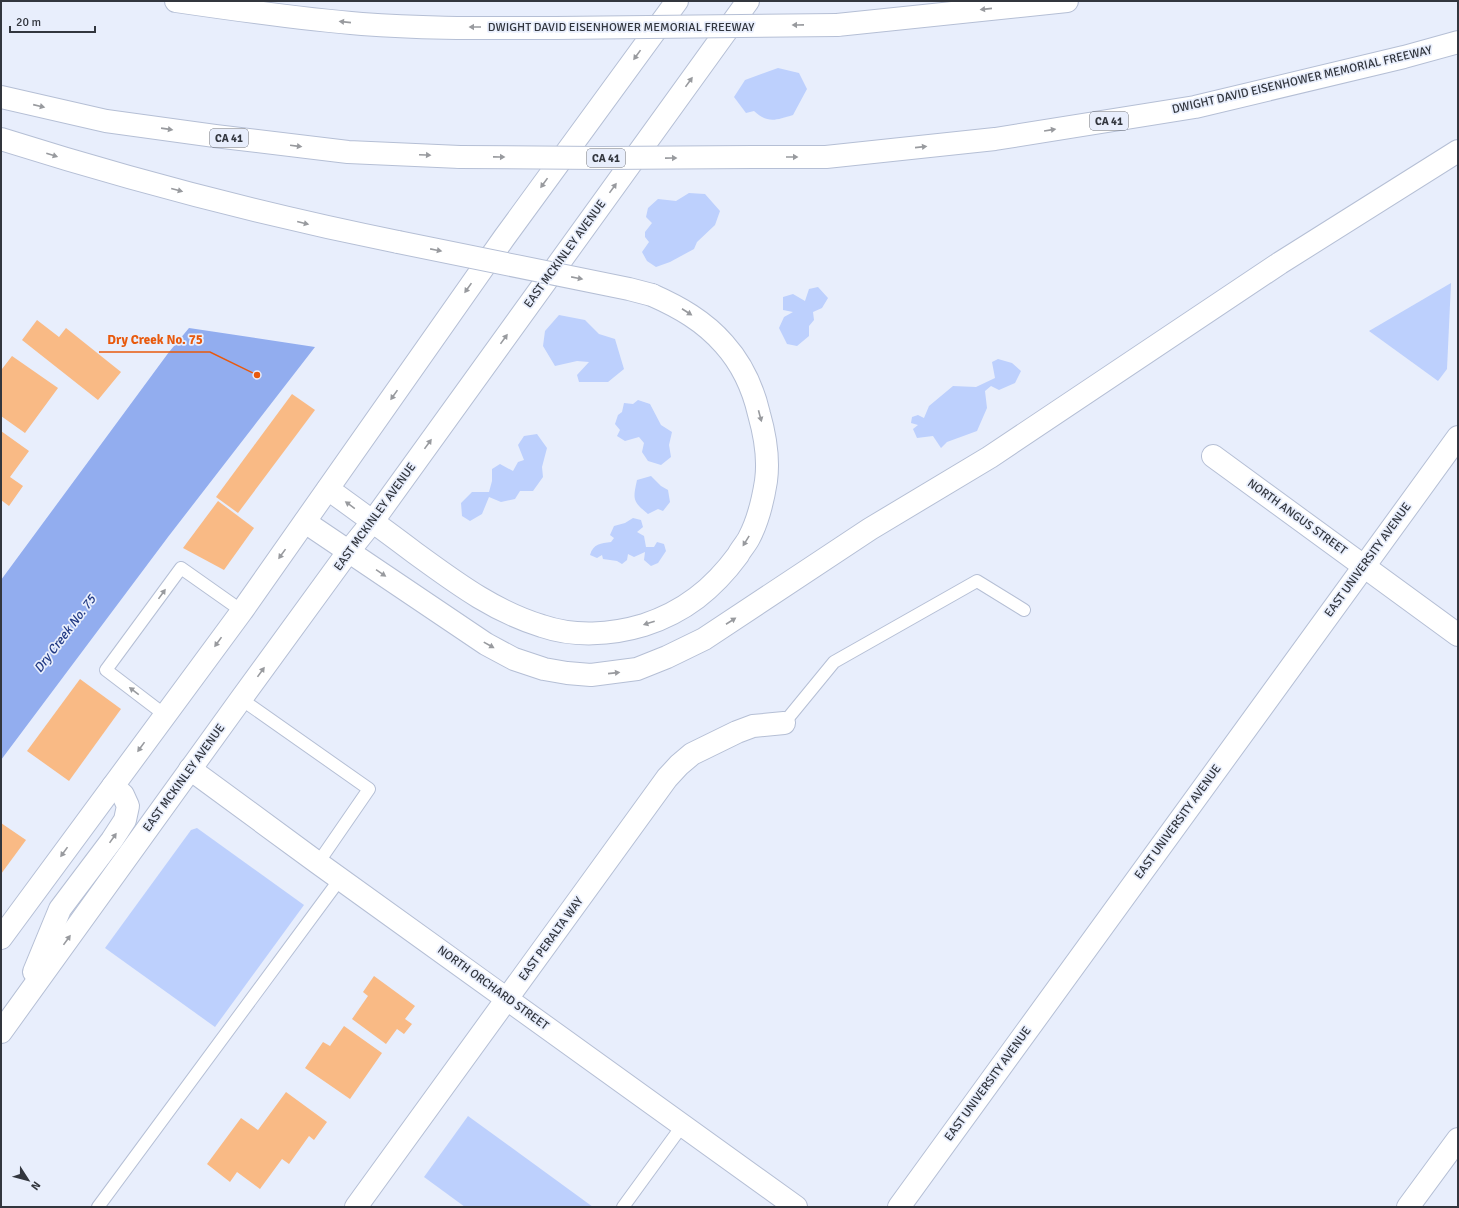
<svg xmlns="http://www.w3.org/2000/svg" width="1459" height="1208" font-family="Signika,sans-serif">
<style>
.green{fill:#bdd0fd}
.water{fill:#92adef}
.building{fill:#f9ba85}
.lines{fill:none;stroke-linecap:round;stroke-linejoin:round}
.lane-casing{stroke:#b5bfd5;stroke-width:14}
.street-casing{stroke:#b5bfd5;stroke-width:24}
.secondary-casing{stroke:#b5bfd5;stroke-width:24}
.highway-casing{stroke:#b5bfd5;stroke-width:24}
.lane{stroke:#fff;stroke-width:12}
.street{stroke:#fff;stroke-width:22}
.secondary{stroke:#fff;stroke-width:22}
.highway{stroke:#fff;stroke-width:22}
.highway-bridge-casing{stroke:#b5bfd5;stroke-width:24;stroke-linecap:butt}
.highway-bridge{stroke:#fff;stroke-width:22}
.oneway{fill:#989a9e}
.labels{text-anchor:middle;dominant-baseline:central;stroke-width:3.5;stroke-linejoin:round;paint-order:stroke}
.shield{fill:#e8eefc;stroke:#696d77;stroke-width:1}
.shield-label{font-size:11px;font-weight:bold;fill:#32363e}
.street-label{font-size:12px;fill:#32363e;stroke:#e8eefc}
.water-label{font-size:13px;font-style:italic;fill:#203984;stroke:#e8eefc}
.leader{fill:none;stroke:#e8590c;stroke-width:1.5}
.callout-dot{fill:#e8590c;stroke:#e8eefc;stroke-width:1.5}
.callout-label{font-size:13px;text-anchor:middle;font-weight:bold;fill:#e8590c;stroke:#e8eefc;stroke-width:3.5;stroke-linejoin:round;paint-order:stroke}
</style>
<rect width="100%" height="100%" fill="#e8eefc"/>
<g class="green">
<path d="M778 68 799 73 807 89 793 115C776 120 768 124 754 111L746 113 734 97 745 80Z"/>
<polygon points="689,193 705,194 720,211 715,225 697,242 694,249 670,262 656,267 647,261 642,252 649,242 645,237 645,232 652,223 646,217 648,208 658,199 676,201"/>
<polygon points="1451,283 1447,369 1438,381 1369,331"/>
<polygon points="818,287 828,298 822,308 813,312 814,320 809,326 809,336 797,346 787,344 779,328 784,317 793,312 783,310 783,297 793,294 805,301 809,289"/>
<polygon points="559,315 585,320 599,334 615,339 624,369 608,382 579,382 577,375 589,362 577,361 555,366 543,346 545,331"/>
<polygon points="998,359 1012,363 1021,371 1015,383 999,390 991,386 985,391 987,408 977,431 947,442 941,448 933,436 917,438 913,429 918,425 911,423 912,417 918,415 924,418 929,406 953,386 976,387 995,378 992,362"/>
<polygon points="638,400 650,404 661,425 672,432 669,445 671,457 661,465 648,461 642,452 644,443 639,437 625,441 617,436 620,430 615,424 618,415 622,412 624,403 633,404"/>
<polygon points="537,434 547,448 542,467 543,477 533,491 520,491 515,499 501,502 489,497 482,514 470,521 462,516 461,503 472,492 489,492 492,481 492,469 500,464 513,471 518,462 524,460 518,445 524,436"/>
<path d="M651 476 661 486 668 490 670 502 663 511 658 509 648 514C632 501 633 499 637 480Z"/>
<path d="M633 518 641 520 643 527 637 532 644 536 646 547H654L657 542 664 544 666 551 658 563 651 566 644 560 645 552 634 557 628 554 627 560 622 564 617 561 603 559 602 555 597 558 590 555C593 544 601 543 611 542L614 538 610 535 614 526 625 523Z"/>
<polygon points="197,828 304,905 215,1027 105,948 191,830"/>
<polygon points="468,1116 593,1207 465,1207 424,1177"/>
</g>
<polygon class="water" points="189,328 315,347 168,537 1,760 1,580 169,352"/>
<g class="building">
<polygon points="37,320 59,337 66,328 121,372 98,400 22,340"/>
<polygon points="12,356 58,388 25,433 1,416 1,368 2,369"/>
<polygon points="292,394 315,410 238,513 216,497"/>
<polygon points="1,431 29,451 10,477 23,486 9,506 1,500"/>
<polygon points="218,501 254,528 224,570 183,548"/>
<polygon points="80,679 121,709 69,781 27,751"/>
<polygon points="1,823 26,840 1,874"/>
<polygon points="374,976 415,1006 405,1019 412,1024 404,1034 397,1029 386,1044 352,1019 368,996 363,992"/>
<polygon points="344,1026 382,1053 350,1099 305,1068 323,1042 330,1046"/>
<polygon points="286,1092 327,1122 314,1140 309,1136 289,1164 282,1159 260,1189 237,1172 230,1182 207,1164 241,1118 258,1130"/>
</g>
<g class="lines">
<g class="lane-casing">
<g id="lane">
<polyline points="241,699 369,789 318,863"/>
<polyline points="165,715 106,670 181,568 242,611"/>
<polyline points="784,723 834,662 977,581 1024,610"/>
<polyline points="98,1207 340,879"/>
<polyline points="623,1207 682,1126"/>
</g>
</g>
<g class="street-casing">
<g id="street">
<polyline points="1213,456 1458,635"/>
<polyline points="190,769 318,863 796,1207"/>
<polyline points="356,1207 667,778 679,765 692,754 737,732 753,726 784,723"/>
<polyline points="899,1207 1458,437"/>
<polyline points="1408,1207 1458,1139"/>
</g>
</g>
<g class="secondary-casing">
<g id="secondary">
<polyline points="1,938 242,611 504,238 677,1"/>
<polyline points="34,972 60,909 112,840 125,820 128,806 123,795 113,786"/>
<polyline points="1,1032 241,699 348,552 373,521 748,1"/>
</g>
</g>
<g class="highway-casing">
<g id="highway">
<path d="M176 1C237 10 300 19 362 24 426 29 491 28 556 28"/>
<polyline points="837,25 1067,1"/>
<polyline points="1,97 106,121 215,136 348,152 460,157"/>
<path d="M1 139C131 180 264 215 398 242"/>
<polyline points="753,157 826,157 995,139 1195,107 1404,57 1458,42"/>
<path d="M328 489C357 510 386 531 415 553 455 582 493 611 542 626 574 637 611 635 644 625 684 612 713 589 738 555 741 549 746 544 749 538 758 521 763 500 766 481 769 459 765 435 759 414 753 388 742 364 724 344 704 321 679 307 652 295"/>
<polyline points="305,522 486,644 514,659 544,669 567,673 591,675 637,669 667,657 704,639 870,529 990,457 1280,263 1458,151"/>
</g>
</g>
<use href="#lane" class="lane"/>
<use href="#street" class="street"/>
<use href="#secondary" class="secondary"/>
<use href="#highway" class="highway"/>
<g class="highway-bridge-casing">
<g id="highway-bridge">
<polyline points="556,28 837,25"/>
<polyline points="460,157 601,158 753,157"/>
<polyline points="398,242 629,289 652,295"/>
</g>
</g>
<use href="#highway-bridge" class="highway-bridge"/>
</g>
<defs><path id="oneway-solid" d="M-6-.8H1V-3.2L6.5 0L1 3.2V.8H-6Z"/></defs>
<g class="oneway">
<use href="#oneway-solid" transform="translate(986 9) rotate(174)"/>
<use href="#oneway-solid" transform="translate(345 22) rotate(-174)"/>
<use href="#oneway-solid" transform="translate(798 25) rotate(179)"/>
<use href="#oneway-solid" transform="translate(475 27) rotate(-180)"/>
<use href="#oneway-solid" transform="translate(637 55) rotate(126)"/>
<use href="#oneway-solid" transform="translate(689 82) rotate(-54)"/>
<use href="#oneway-solid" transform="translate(39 106) rotate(13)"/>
<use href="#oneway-solid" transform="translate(167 129) rotate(8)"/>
<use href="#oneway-solid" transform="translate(1050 130) rotate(-9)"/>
<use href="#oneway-solid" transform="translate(296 146) rotate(7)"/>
<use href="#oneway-solid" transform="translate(921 147) rotate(-6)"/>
<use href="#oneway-solid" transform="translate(52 155) rotate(18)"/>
<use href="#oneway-solid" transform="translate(425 155) rotate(3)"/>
<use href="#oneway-solid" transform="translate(499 157) rotate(1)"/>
<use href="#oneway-solid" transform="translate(792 157)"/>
<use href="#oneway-solid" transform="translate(671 158) rotate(-1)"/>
<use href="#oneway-solid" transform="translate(544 183) rotate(126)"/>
<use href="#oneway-solid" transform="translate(613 188) rotate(-54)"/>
<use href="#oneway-solid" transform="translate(177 190) rotate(15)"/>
<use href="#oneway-solid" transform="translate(303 223) rotate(14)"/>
<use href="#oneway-solid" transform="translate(436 250) rotate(11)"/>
<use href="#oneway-solid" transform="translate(577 278) rotate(11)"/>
<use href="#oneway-solid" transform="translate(468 288) rotate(125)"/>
<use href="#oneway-solid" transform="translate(687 312) rotate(33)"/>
<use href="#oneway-solid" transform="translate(504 339) rotate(-54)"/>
<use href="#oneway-solid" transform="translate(394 395) rotate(125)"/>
<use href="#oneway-solid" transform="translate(760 416) rotate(75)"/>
<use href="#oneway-solid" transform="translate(428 444) rotate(-54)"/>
<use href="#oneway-solid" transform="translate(350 505) rotate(-144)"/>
<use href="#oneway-solid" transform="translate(746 541) rotate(122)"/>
<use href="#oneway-solid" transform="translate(282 554) rotate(126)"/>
<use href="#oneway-solid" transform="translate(381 573) rotate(34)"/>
<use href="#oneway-solid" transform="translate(162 594) rotate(-54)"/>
<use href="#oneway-solid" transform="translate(731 621) rotate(-33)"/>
<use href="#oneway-solid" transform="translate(649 623) rotate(162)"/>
<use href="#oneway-solid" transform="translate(218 642) rotate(126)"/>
<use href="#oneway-solid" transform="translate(489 645) rotate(29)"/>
<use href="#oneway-solid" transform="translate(261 672) rotate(-54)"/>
<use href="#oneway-solid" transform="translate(614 673) rotate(-6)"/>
<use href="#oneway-solid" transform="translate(134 691) rotate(-143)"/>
<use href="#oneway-solid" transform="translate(141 747) rotate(126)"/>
<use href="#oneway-solid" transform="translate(113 838) rotate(-55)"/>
<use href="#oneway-solid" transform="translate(64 852) rotate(126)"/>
<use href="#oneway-solid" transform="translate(67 940) rotate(-54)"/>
</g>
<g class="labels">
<g class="shield">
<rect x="1090" y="112" width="38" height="18" rx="3"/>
<rect x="210" y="129" width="38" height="18" rx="3"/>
<rect x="587" y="149" width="38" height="18" rx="3"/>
</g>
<g class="shield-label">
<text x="1109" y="121">CA 41</text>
<text x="229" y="138">CA 41</text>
<text x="606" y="158">CA 41</text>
</g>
<g class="street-label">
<text x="621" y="27">DWIGHT DAVID EISENHOWER MEMORIAL FREEWAY</text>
<text transform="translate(1302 80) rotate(-13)">DWIGHT DAVID EISENHOWER MEMORIAL FREEWAY</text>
<text transform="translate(565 254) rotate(-54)">EAST MCKINLEY AVENUE</text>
<text transform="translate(375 517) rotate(-54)">EAST MCKINLEY AVENUE</text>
<text transform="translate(1297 517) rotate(36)">NORTH ANGUS STREET</text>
<text transform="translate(1368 560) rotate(-54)">EAST UNIVERSITY AVENUE</text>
<text transform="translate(184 778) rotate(-54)">EAST MCKINLEY AVENUE</text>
<text transform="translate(1178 822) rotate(-54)">EAST UNIVERSITY AVENUE</text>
<text transform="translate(551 939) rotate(-54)">EAST PERALTA WAY</text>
<text transform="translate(493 988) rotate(36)">NORTH ORCHARD STREET</text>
<text transform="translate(988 1084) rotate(-54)">EAST UNIVERSITY AVENUE</text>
</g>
<g class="water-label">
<text transform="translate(65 634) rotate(-53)">Dry Creek No. 75</text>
</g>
</g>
<path class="leader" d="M257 375L210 352H99"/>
<circle class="callout-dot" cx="257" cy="375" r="4"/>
<g class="callout-label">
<text x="155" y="344">Dry Creek No. 75</text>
</g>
<rect width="1459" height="1208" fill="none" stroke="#32363e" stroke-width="4"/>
<g transform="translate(28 1180) rotate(126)" stroke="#e8eefc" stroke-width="3" paint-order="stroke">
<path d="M0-3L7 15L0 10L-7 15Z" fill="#32363e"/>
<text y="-6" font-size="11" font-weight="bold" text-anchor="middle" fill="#32363e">N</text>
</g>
<path d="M10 26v6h85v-6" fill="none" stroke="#32363e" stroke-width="2"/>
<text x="16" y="26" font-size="12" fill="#32363e" stroke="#e8eefc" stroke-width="3" paint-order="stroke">20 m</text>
</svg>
